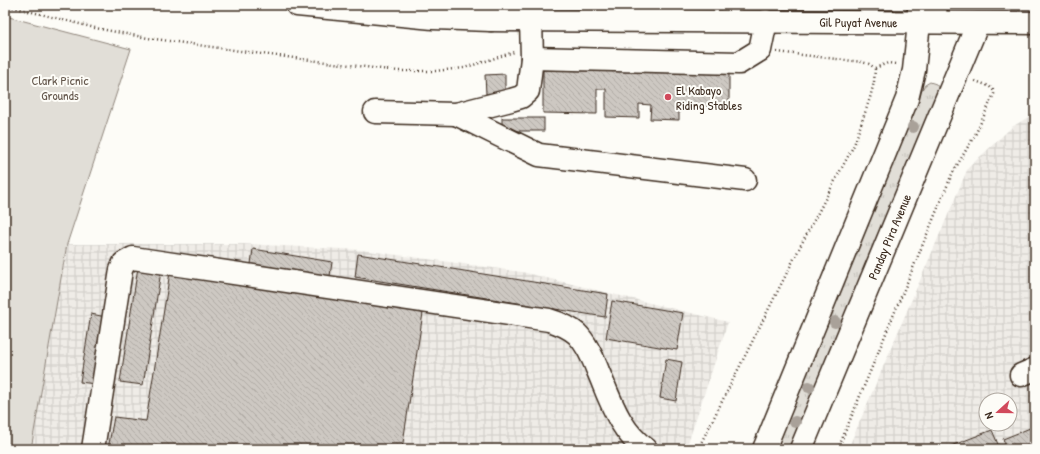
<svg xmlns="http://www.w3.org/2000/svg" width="1040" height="454" font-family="'Patrick Hand',sans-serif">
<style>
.industrial{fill:url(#industrial-grid);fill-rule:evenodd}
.grass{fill:url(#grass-tufts);stroke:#8e847a}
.park{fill:#e1ded7;stroke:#8e847a}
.building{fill:url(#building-back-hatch);stroke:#3b2a1e}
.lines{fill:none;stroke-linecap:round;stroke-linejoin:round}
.minor-casing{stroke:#3b2a1e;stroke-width:25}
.major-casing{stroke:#3b2a1e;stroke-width:25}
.path{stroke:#3b2a1e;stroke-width:2.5;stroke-dasharray:1 3;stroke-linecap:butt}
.minor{stroke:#fdfcf7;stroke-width:22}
.major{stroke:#fdfcf7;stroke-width:22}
.tree{fill:#a9a199}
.poi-dot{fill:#d1495b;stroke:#fdfcf7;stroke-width:1.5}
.labels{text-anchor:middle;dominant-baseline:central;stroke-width:4;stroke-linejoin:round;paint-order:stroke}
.street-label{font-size:13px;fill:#3b2a1e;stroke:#fdfcf7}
.park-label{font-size:13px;fill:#64574c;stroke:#fdfcf7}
.poi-label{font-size:13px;fill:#3b2a1e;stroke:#fdfcf7;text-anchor:start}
</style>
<defs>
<pattern id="industrial-grid" width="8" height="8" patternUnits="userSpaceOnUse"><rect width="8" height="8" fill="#efece7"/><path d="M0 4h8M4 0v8" fill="none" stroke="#cecbc6"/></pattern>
<pattern id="grass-tufts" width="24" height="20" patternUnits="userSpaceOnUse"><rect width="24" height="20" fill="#e1ded7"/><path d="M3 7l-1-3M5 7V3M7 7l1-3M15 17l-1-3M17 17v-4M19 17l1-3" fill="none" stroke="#c2bfb8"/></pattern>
<pattern id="building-back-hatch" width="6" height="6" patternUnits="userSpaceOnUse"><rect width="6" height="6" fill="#cdc8c2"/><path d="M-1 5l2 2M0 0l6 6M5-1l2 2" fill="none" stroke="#b1aca6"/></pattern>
</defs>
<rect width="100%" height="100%" fill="#fdfcf7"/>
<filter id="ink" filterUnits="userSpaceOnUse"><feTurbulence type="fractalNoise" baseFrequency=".025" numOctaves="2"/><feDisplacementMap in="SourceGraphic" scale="8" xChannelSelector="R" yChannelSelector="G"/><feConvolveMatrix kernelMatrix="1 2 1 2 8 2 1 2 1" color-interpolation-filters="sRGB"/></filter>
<g filter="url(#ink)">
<g class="industrial">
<path d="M1035 113V449H848L968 168 1012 127ZM986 400H1010V424H986Z"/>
<polygon points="67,244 242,244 361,250 522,272 728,322 686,449 31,449"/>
</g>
<polygon class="grass" points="930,82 936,84 938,87 935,99 791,449 774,449 919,94 925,85"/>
<polygon class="park" points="5,16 131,49 67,244 31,449 5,449"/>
<g class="building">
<polygon points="543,70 729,73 729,106 679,106 679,120 650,119 651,105 639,104 639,118 606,117 606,89 597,89 597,114 543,113"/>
<polygon points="505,74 505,93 486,94 485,75"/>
<rect x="502" y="118" width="42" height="13"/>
<polygon points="253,249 332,262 330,276 251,264"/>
<polygon points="358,254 608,294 605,317 355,277"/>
<polygon points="138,267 161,271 143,385 120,382"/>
<polygon points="170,272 423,313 402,449 108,449 114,417 146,421"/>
<polygon points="612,301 683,313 677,350 606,338"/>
<polygon points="91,314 106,317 95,384 80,382"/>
<polygon points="666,359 682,362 676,401 660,398"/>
<polygon points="1035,426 1035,449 1007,449 1003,439"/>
<polygon points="992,430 1000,449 943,449"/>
</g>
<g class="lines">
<g class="minor-casing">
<g id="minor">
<polyline points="491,20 491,5"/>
<polyline points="934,22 936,5"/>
<polyline points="919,23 919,5"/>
<polyline points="532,58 739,63 760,50 766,21"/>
<polyline points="375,112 456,114 511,100 521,97 528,91 532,58 531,20"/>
<polyline points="456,114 539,155 745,180"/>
<polyline points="1021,375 1035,369"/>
<path d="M93 449 121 270 124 263 133 258 549 320C559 323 569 327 577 334 587 344 593 358 598 371 610 399 620 432 646 449"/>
</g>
</g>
<g class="major-casing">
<g id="major">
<path id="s1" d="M297 5 433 18 491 20 1035 23"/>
<polyline points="764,449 907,99 914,70 919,23"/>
<path id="s2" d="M801 449 978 23"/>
</g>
</g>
<g class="path">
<polyline points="5,5 95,28 148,38 262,54 398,71 435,71 464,68 514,52"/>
<polyline points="777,52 862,62 869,64 875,68"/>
<polyline points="875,68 888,63 896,64"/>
<polyline points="698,449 804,239 854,145 870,98 874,82 875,68"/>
<polyline points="838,449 952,174 976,133 994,94 994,91 989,86 973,80"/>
</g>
<use href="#minor" class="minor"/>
<use href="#major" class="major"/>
</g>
<g class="tree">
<circle cx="913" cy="127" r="6"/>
<circle cx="835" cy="322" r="6"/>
<circle cx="809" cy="387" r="6"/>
<circle cx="795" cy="422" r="6"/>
</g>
</g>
<circle class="poi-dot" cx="668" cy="97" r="4"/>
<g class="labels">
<g class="street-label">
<text stroke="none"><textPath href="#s1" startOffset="562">Gil Puyat Avenue</textPath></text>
<text stroke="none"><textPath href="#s2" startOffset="230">Panday Pira Avenue</textPath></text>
</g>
<g class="park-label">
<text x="60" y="80">Clark Picnic<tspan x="60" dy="15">Grounds</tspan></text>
</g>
<g class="poi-label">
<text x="676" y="90">El Kabayo<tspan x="676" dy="15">Riding Stables</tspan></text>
</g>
</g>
<rect width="1040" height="454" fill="none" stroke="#fdfcf7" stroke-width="20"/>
<rect x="10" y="10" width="1020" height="434" fill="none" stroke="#3b2a1e" stroke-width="1.5" filter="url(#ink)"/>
<g transform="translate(998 412) rotate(249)"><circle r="19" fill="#fdfcf7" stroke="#afa8a0"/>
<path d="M0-3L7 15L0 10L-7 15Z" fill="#d1495b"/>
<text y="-6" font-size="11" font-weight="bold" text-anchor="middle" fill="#3b2a1e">N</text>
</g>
</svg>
